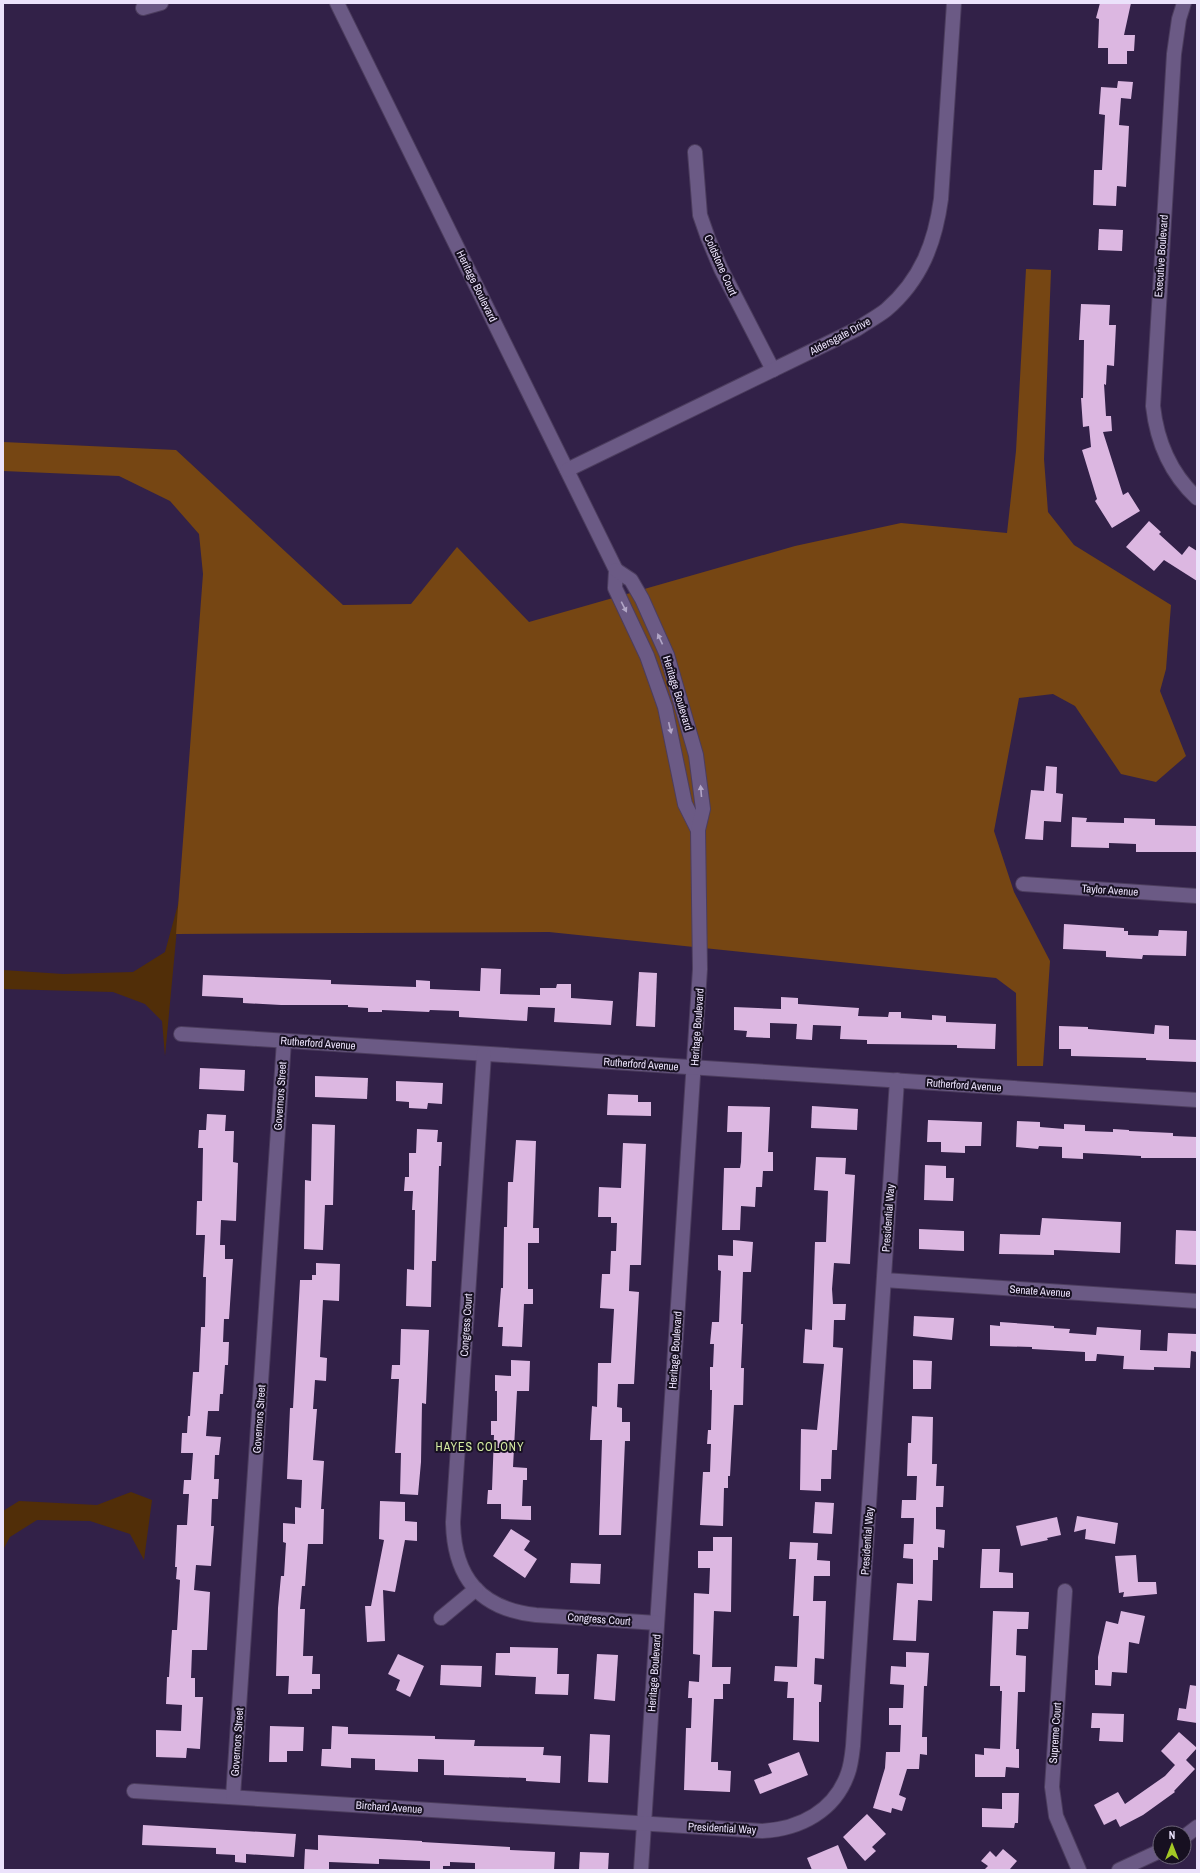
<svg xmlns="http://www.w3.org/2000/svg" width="1200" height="1873" font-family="'Archivo Narrow',sans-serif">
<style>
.green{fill:#512e08}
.forest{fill:#764613}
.building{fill:#dcb7e1}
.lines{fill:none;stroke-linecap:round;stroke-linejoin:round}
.minor-casing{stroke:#4c3d5e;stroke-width:16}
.minor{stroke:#6b5a85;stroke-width:14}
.oneway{fill:#b1a5c6}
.labels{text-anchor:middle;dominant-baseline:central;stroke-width:4;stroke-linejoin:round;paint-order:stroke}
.street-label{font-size:11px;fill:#ebe2fb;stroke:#171021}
.neighbourhood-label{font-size:12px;letter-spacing:1px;fill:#d7eea3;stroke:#171021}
</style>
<rect width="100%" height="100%" fill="#322148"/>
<g class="green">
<polygon points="180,897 165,1056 162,1021 145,1004 113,992 3,989 3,970 63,974 133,972 165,952"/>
<polygon points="131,1492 152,1500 144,1560 130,1534 90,1521 37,1520 10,1537 3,1550 3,1511 19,1501 97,1505"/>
</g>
<polygon class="forest" points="1026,269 1051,270 1044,459 1048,512 1074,545 1171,605 1166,669 1160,691 1186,756 1156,782 1121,774 1075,706 1053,694 1019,698 994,831 1014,892 1050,961 1043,1066 1017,1066 1016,993 996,978 549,932 176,934 203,574 199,534 170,501 119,476 3,471 3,442 176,450 343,605 411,604 457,547 529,622 795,546 901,523 1007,533 1016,451"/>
<g class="building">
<polygon points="1100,3 1131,3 1124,35 1135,35 1134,51 1127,51 1127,64 1108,64 1108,48 1098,48 1099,19 1096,18"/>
<polygon points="1118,81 1133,82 1131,99 1121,98 1119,125 1129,126 1126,187 1117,186 1116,206 1093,205 1094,170 1102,170 1105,115 1099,114 1101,87 1117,88"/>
<polygon points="1099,229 1123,230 1122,251 1098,250"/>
<polygon points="1081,304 1110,305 1109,325 1116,325 1114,366 1107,365 1106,385 1104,384 1106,416 1111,416 1112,431 1103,432 1123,495 1128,492 1140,511 1112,528 1095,501 1097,499 1082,450 1091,447 1089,426 1083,427 1081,398 1083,398 1084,340 1079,340"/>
<polygon points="1149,521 1161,532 1159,534 1182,555 1189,546 1197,551 1197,581 1164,560 1154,571 1126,547"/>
<polygon points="1046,766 1057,767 1056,793 1063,794 1061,822 1044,821 1043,840 1025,839 1031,790 1044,791"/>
<polygon points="1072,817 1087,818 1086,822 1124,823 1124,818 1155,819 1155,825 1197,826 1197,852 1136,852 1136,844 1109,843 1109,848 1071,847"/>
<polygon points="1064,924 1124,928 1124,931 1128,931 1128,935 1158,936 1159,930 1187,931 1186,956 1143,955 1142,959 1106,957 1106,951 1063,949"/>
<polygon points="481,968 501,969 500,994 540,995 540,988 556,988 557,984 571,984 571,998 613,1001 611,1025 554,1022 555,1008 528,1007 527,1021 459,1017 459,1011 430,1010 429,1012 382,1010 382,1012 368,1012 368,1008 348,1007 348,1005 281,1005 243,1003 243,998 202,996 203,975 331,980 331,984 416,987 416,980 430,981 430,989 480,991"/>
<polygon points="639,972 657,973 655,1027 636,1026"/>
<polygon points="781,997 798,998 798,1004 859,1008 858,1016 888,1017 889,1012 901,1012 901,1018 932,1020 932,1015 946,1016 946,1022 996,1024 995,1049 957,1048 957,1045 867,1044 867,1040 840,1039 841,1026 813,1025 812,1040 796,1039 797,1024 770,1023 770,1038 746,1037 747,1031 734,1030 734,1007 781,1009"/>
<polygon points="1155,1025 1169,1026 1169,1039 1197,1040 1197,1062 1146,1060 1146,1058 1071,1056 1071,1049 1059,1049 1059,1026 1088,1027 1088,1029 1154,1034"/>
<polygon points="200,1068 245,1070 244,1091 199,1089"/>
<polygon points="315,1076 368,1078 367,1099 315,1097"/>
<polygon points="396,1081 443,1083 442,1104 428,1103 427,1109 409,1108 409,1102 396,1101"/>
<polygon points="608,1094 638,1095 638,1102 651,1102 651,1116 607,1115"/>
<polygon points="728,1106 770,1107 768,1152 773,1152 773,1171 763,1171 762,1187 756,1187 755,1207 741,1206 740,1230 722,1230 724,1168 740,1168 741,1162 742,1132 727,1132"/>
<polygon points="812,1106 858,1109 857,1130 811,1128"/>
<polygon points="207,1114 226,1115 225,1131 234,1131 233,1162 238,1163 236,1221 221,1220 220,1245 225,1245 225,1259 233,1259 229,1319 224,1319 223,1342 229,1342 228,1365 225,1365 223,1394 220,1394 219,1411 208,1411 206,1436 221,1437 219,1455 215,1455 214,1479 219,1479 218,1499 212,1499 211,1526 214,1526 211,1566 196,1565 194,1590 210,1592 207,1650 192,1650 191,1678 195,1678 195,1697 203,1697 200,1749 187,1748 186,1758 156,1757 156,1730 181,1731 182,1705 166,1704 167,1677 169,1677 172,1630 177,1630 180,1580 176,1579 177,1567 175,1567 177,1525 187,1525 189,1494 183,1494 184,1480 191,1480 193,1453 181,1453 182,1433 187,1433 188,1416 190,1416 193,1372 199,1372 201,1327 205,1327 206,1277 203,1277 205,1235 196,1235 197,1201 202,1201 203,1148 198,1148 199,1130 206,1130"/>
<polygon points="928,1120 982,1122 981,1146 965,1146 965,1153 941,1152 941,1142 927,1142"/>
<polygon points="1017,1121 1040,1122 1040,1127 1064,1129 1064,1124 1085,1125 1085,1131 1113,1132 1113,1129 1129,1130 1129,1131 1173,1133 1173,1136 1197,1137 1197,1158 1141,1158 1141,1156 1083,1153 1083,1159 1062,1158 1062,1147 1039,1146 1038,1149 1016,1147"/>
<polygon points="312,1124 335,1125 333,1205 325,1205 323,1250 304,1249 305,1180 311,1181"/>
<polygon points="417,1129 438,1130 437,1142 442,1142 441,1166 439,1166 436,1261 432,1261 431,1307 406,1306 407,1269 414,1270 415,1210 412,1210 413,1191 404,1191 405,1177 409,1177 409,1153 416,1153"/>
<polygon points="516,1140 536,1141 533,1228 539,1228 539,1243 528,1243 528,1289 533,1289 533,1304 524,1304 522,1347 502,1346 503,1327 498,1327 501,1288 503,1288 504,1227 507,1227 508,1182 513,1182"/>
<polygon points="623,1143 646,1144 641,1265 630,1265 629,1291 639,1292 634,1384 618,1384 617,1407 622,1408 622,1422 630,1422 630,1441 625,1441 621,1535 599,1535 602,1440 590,1440 592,1406 597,1407 598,1363 611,1363 614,1309 600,1308 602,1274 610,1274 611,1251 616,1251 617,1223 611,1223 611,1217 598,1217 599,1187 621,1188"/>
<polygon points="816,1157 846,1158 845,1174 855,1175 850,1264 834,1263 832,1289 833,1304 846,1304 845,1320 834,1320 833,1347 843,1348 837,1450 832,1450 831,1479 821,1479 821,1491 800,1490 801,1429 817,1430 824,1364 803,1363 805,1329 812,1330 815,1242 826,1242 828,1191 814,1190"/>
<polygon points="925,1165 946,1166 946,1178 954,1178 953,1201 924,1200"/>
<polygon points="1042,1218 1121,1222 1120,1253 1054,1250 1054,1255 999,1254 1000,1234 1040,1235"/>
<polygon points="919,1229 964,1231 964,1251 919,1249"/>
<polygon points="1176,1230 1197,1231 1197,1265 1175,1264"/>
<polygon points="733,1240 753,1242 751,1272 743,1272 741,1324 743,1324 741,1368 744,1368 743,1405 734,1405 730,1476 728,1476 728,1488 724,1488 723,1526 700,1525 703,1472 710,1472 711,1444 707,1444 708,1430 711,1430 712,1390 710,1390 710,1367 713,1367 714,1344 710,1344 712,1322 719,1322 721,1271 718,1270 718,1255 733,1256"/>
<polygon points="316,1263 340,1264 339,1301 323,1300 320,1357 327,1358 326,1381 315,1380 313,1409 317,1409 313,1460 324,1461 321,1509 324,1509 323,1544 308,1544 305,1586 302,1586 300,1609 305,1609 303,1656 313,1656 312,1674 320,1674 320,1689 312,1689 312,1694 288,1694 289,1676 276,1676 278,1608 281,1576 284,1576 286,1543 283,1542 283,1523 295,1524 295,1507 301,1508 302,1480 287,1479 290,1408 293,1408 300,1280 312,1280 312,1275 316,1275"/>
<polygon points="914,1316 954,1318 952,1340 913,1336"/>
<polygon points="1000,1322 1054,1326 1054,1328 1070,1329 1069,1333 1096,1335 1097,1327 1141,1330 1140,1350 1167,1351 1168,1333 1197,1334 1197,1352 1191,1351 1190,1368 1154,1367 1154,1370 1123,1369 1124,1356 1097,1354 1096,1361 1085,1361 1085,1352 1032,1349 1032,1347 990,1346 990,1325 1000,1326"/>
<polygon points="401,1329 429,1330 426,1404 422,1403 421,1462 418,1495 400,1494 401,1453 395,1453 399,1379 391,1379 392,1365 400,1365"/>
<polygon points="511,1360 530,1361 529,1391 517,1391 513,1467 527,1468 527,1480 523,1480 522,1506 531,1506 531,1520 501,1519 501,1504 487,1504 488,1490 492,1490 494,1435 491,1435 491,1421 497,1421 497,1391 495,1391 495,1375 511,1376"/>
<polygon points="913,1360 932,1361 931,1389 913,1389"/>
<polygon points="912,1416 933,1417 932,1464 937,1464 936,1486 944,1486 943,1507 936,1507 936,1529 945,1530 944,1548 938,1547 938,1560 933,1560 932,1601 918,1600 916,1641 893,1640 897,1583 913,1584 913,1559 903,1558 904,1544 913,1544 914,1518 901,1518 902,1500 916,1500 917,1476 907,1476 908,1443 911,1443"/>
<polygon points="380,1501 405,1502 405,1521 417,1522 417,1541 405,1540 395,1592 383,1590 385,1641 367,1642 365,1606 371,1606 384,1540 379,1539"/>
<polygon points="815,1502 834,1503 832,1534 813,1533"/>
<polygon points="1077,1516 1118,1523 1115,1544 1085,1539 1086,1529 1074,1532"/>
<polygon points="1057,1517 1061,1535 1047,1538 1048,1540 1021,1546 1016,1526"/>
<polygon points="511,1529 530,1541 524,1550 537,1559 525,1578 493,1556"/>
<polygon points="713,1537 732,1537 731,1612 714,1611 712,1667 731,1667 730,1684 723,1684 723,1699 714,1699 711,1762 718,1762 718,1770 731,1771 730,1792 684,1790 686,1728 691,1728 692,1698 688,1698 689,1681 699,1682 700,1655 693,1654 694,1593 709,1594 710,1568 698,1568 698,1551 713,1551"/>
<polygon points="790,1542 818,1543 817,1560 830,1561 830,1576 814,1576 813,1601 826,1601 824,1659 815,1658 814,1684 822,1685 821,1702 819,1702 819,1742 793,1740 794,1698 787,1698 788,1682 774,1681 775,1666 797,1667 799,1616 793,1616 796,1559 789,1559"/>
<polygon points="982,1549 1000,1549 999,1572 1013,1573 1013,1588 980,1588"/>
<polygon points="1136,1555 1138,1582 1156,1582 1157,1594 1123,1597 1124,1592 1119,1593 1115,1556"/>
<polygon points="571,1563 601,1564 600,1584 570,1583"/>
<polygon points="993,1611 1029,1612 1028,1629 1017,1629 1016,1655 1026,1656 1025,1692 1018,1692 1016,1749 1019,1749 1019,1768 1006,1767 1005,1777 975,1777 975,1754 984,1755 984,1748 1000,1749 1002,1691 1000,1691 1000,1686 990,1686"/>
<polygon points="1121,1611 1145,1616 1139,1644 1129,1642 1127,1673 1112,1672 1111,1686 1095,1685 1095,1670 1098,1670 1098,1657 1106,1621 1118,1624"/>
<polygon points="510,1647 558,1648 557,1674 569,1674 568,1695 535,1694 536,1677 495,1675 496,1653 510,1653"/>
<polygon points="906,1652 929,1653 927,1686 924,1686 922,1737 927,1737 927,1755 920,1754 919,1769 907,1769 899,1795 906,1798 902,1811 892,1808 891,1813 873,1808 885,1768 886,1752 900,1752 901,1725 889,1725 889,1708 903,1708 904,1685 890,1684 891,1666 906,1667"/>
<polygon points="398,1654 424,1666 410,1697 396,1690 400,1680 388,1674"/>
<polygon points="597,1654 618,1655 615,1701 594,1699"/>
<polygon points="441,1665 482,1666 481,1687 440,1685"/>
<polygon points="1190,1685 1197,1686 1197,1723 1177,1720 1179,1708 1186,1709"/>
<polygon points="1092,1713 1124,1714 1123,1742 1099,1741 1100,1728 1091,1728"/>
<polygon points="270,1726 304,1727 303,1751 287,1751 287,1762 269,1762"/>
<polygon points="332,1726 348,1727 348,1734 435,1736 435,1739 475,1740 474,1746 544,1747 543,1755 561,1756 560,1783 526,1781 526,1778 444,1775 444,1760 418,1759 418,1772 375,1770 375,1759 351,1758 351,1768 321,1766 322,1749 331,1749"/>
<polygon points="1179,1732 1197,1748 1186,1760 1195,1769 1174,1791 1175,1792 1143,1815 1120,1827 1116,1819 1104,1825 1094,1805 1118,1792 1125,1804 1165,1776 1175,1765 1161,1751"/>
<polygon points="590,1734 610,1735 608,1783 588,1782"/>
<polygon points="799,1752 808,1775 760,1794 754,1780 772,1773 768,1764"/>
<polygon points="1002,1793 1019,1793 1018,1823 1015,1823 1014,1828 982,1827 982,1808 1002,1809"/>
<polygon points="867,1814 886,1834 872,1847 876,1851 865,1861 843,1837"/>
<polygon points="143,1825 296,1834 294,1857 246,1854 246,1863 235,1862 235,1855 216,1854 216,1848 142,1845"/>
<polygon points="318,1835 422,1841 422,1842 510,1847 510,1850 555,1852 554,1870 475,1870 475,1863 450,1862 450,1866 443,1866 443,1870 430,1870 430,1861 379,1859 379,1864 329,1862 329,1870 304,1870 305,1849 318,1850"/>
<polygon points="838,1845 848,1870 812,1870 807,1858"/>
<polygon points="1003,1849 1017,1861 1010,1869 1011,1870 984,1870 988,1866 981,1861 990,1851 996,1857"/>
<polygon points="580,1852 609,1853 608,1870 579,1870"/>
</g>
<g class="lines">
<g class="minor-casing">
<g id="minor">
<polyline points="337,3 616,570 615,588 647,656 665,707 685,804 698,830"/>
<path d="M1184 3 1179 19 1174 54 1153 406C1157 442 1170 473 1197 498"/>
<polyline points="143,8 161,3"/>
<polyline points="695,152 700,215 708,238 721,269 773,370"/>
<path d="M567 470 857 329C867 322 877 317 886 310 921 280 935 243 941 199L954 3"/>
<polyline points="616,570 631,580 642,599 667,655 696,755 703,809 698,830 700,969 641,1870"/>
<polyline points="1023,884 1197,896"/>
<polyline points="181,1034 1197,1100"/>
<path d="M484 1054 453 1522C454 1577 480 1609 536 1615L657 1623"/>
<polyline points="884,1280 1197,1301"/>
<polyline points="1065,1591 1052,1787 1056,1816 1079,1870"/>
<polyline points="441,1618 476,1589"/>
<path d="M134 1791 762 1831C800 1829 835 1811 848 1773 851 1765 852 1755 853 1746L897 1080"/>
<polyline points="233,1797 284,1041"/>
<polyline points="1184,1837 1197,1827"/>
<polyline points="1119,1870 1160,1851"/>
</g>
</g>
<use href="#minor" class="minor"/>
</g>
<defs><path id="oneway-solid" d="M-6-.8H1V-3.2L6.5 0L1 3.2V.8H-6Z"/></defs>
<g class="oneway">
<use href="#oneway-solid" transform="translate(624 607) rotate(63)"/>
<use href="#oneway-solid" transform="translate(660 639) rotate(-115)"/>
<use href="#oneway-solid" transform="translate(670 728) rotate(77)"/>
<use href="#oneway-solid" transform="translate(701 791) rotate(-95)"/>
</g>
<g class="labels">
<g class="street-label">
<text transform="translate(1161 256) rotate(-86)">Executive Boulevard</text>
<text transform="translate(721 265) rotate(66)">Coldstone Court</text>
<text transform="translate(477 286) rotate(64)">Heritage Boulevard</text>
<text transform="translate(840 336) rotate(-28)">Aldersgate Drive</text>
<text transform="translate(678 693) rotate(73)">Heritage Boulevard</text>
<text transform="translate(1110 890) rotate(4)">Taylor Avenue</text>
<text transform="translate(697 1027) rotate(-86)">Heritage Boulevard</text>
<text transform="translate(318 1043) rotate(4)">Rutherford Avenue</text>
<text transform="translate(641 1064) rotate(4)">Rutherford Avenue</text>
<text transform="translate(964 1085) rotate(4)">Rutherford Avenue</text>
<text transform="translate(280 1096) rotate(-86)">Governors Street</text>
<text transform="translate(888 1218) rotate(-86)">Presidential Way</text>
<text transform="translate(1040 1291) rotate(4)">Senate Avenue</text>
<text transform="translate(466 1325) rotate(-86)">Congress Court</text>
<text transform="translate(675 1350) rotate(-86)">Heritage Boulevard</text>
<text transform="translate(259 1419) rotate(-86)">Governors Street</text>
<text transform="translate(867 1541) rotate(-86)">Presidential Way</text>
<text transform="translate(599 1619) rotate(4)">Congress Court</text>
<text transform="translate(654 1673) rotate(-86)">Heritage Boulevard</text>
<text transform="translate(1055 1733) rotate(-86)">Supreme Court</text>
<text transform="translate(237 1742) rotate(-86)">Governors Street</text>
<text transform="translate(389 1807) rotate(4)">Birchard Avenue</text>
<text transform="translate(722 1828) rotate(3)">Presidential Way</text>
</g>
<g class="neighbourhood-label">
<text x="480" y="1447">HAYES COLONY</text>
</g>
</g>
<rect width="1200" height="1873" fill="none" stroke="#ebe2fb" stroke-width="8"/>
<g transform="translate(1172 1845)"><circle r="19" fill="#171021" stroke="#6c6478"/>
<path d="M0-3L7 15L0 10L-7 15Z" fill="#a4c825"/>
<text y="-6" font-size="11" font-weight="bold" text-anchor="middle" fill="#ebe2fb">N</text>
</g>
</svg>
